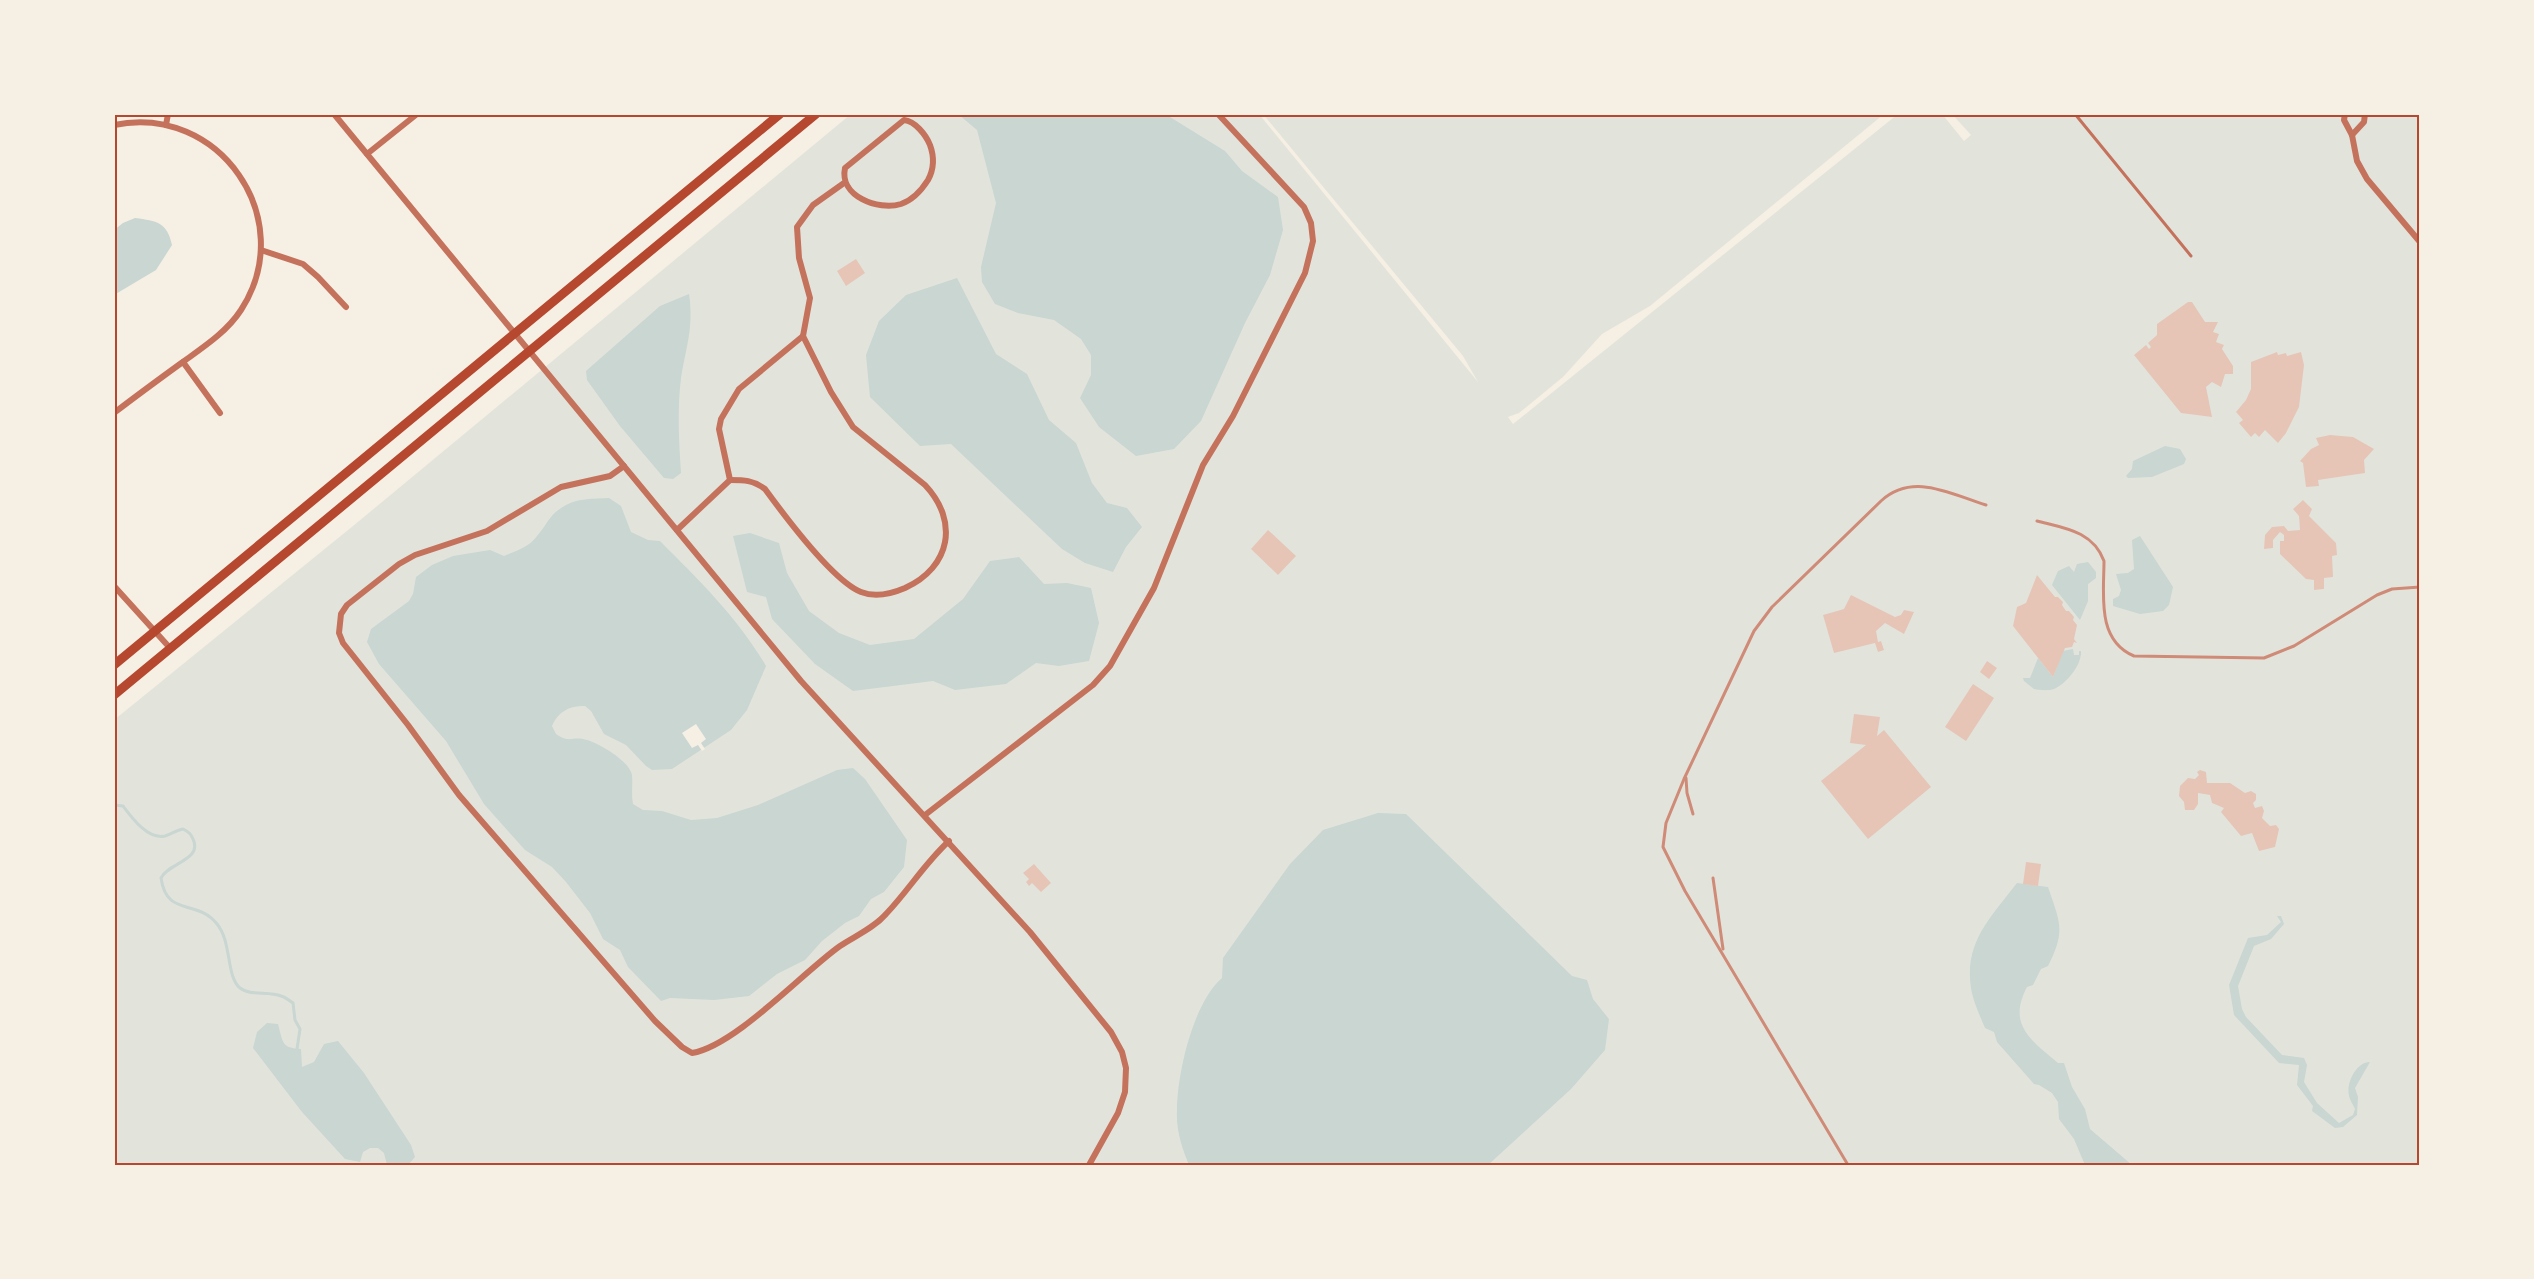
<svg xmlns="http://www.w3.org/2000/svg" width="2534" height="1279" font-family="Poppins,sans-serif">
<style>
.green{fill:#e2e4dc}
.water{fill:#c9d6d2}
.pier{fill:#f6efe4}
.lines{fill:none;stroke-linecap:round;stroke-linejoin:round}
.stream{stroke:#c9d6d2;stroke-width:3}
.building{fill:#e6c5b7}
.service{stroke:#c5725c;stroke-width:3}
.minor{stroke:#c5725c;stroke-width:6}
.secondary{stroke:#b5482f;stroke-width:9}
.rail{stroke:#cf8b77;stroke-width:3}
.neatline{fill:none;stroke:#b5482f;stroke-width:2}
</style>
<rect width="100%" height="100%" fill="#f6efe4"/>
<polygon class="green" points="851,114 1259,114 1478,382 1463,356 1263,114 1884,114 1650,306 1602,334 1563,377 1519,413 1508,417 1513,424 1898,114 1942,114 1964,141 1971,135 1952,114 2420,114 2420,1165 114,1165 114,720 353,526"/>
<g class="water">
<polygon points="958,114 1165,114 1225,151 1242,171 1278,197 1283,230 1270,275 1245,323 1201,421 1174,449 1136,456 1099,427 1080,398 1091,375 1091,355 1081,339 1054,320 1018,313 995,304 982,282 981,267 996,203 977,130"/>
<path d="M135 218C157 221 167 222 172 245L156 270 114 295V230L123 223Z"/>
<polygon points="957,278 996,354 1027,374 1049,420 1076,443 1092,483 1107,503 1127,508 1142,527 1126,547 1113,572 1085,563 1062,549 951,444 920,446 870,397 866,355 879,321 906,295"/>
<path d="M689 294C694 328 686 346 681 378 677 410 679 441 681 473L673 479 664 478 620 426 587 380 586 371 660 306Z"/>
<polygon points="2165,446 2180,449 2186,459 2184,464 2152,477 2128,478 2126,476 2132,469 2133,461"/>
<path d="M609 498 621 506 631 532 648 540 660 541C699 580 738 618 766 666L747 710 731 730 672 769 652 770 646 766 626 745 604 734 591 711 585 706C569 706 559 711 552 726L556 734C569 743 571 737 583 739 596 741 630 761 632 775 633 784 631 794 633 804L643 810 662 811 691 820 717 818 758 805 837 770 853 768 865 779 907 840 904 867 884 892 871 899 859 916 845 923 822 941 805 960 777 974 749 996 714 1000 670 998 661 1001 628 967 620 950 603 939 590 913 566 882 552 867 525 850 484 804 446 741 379 664 367 642 371 629 409 601 413 594 416 577 432 565 453 556 490 550 504 556C516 551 529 547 537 536 548 524 548 515 566 505 579 498 594 499 609 498Z"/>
<polygon points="750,533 779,543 787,573 809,611 839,633 870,645 914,639 963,599 990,561 1019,557 1044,584 1067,583 1091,588 1099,623 1089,661 1059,666 1036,663 1006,684 955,690 933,681 853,691 815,664 772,619 766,597 747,592 733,536"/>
<polygon points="2140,536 2173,587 2169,605 2163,611 2140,614 2113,606 2113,599 2119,596 2121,590 2116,574 2128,573 2134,569 2132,540"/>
<polygon points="2088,562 2096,572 2096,578 2088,584 2088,601 2080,620 2052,585 2058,571 2069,566 2074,572 2077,564"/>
<path d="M2073 649 2074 655H2079V651H2081C2082 665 2066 684 2054 689 2048 691 2040 690 2034 689L2024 681 2023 678H2030L2038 658 2053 677 2063 651Z"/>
<path d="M1378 813 1406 814 1572 976 1587 980 1593 999 1609 1019 1605 1050 1571 1089 1488 1165H1189C1182 1148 1176 1130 1177 1111 1177 1074 1193 1003 1222 978L1223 958 1290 864 1323 830Z"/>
<path d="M2017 883 2048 887C2060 923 2066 930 2048 966L2041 969 2033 985 2027 987C2007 1025 2031 1040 2058 1063H2064L2072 1087 2085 1109 2090 1129 2132 1165H2085L2074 1139 2059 1119 2058 1102 2052 1093 2039 1085 2034 1084 1997 1042 1994 1032 1985 1028C1980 1016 1973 1001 1971 988 1964 942 1991 917 2017 883Z"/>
<path d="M2277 916H2281L2284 924 2271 939 2254 946 2238 986 2242 1009 2246 1017 2282 1055 2304 1058 2307 1065 2304 1082 2317 1103 2339 1123 2353 1115 2355 1109C2353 1105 2350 1100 2349 1096 2346 1083 2356 1062 2370 1062L2355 1088 2358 1097 2357 1115 2343 1127 2335 1128 2312 1111 2313 1106 2297 1085 2299 1065 2279 1063 2234 1015 2229 985 2248 938 2267 935 2281 922Z"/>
<path d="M267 1023 278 1024C283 1042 281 1048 301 1049L302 1067 314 1062 324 1044 338 1041 364 1073 411 1145 415 1157 408 1165H387L384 1153 378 1148H370L363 1152 360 1162 345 1159 302 1112 253 1048 257 1032Z"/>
</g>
<polygon class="pier" points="696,724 706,739 701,743 705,749 702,751 698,745 692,748 682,733"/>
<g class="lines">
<path class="stream" d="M114 805 123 806C132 818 148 840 165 836 172 834 176 830 183 829 189 832 191 834 193 839 203 860 168 863 161 878 167 918 196 898 217 924 232 942 226 977 240 988 250 996 269 991 281 996 285 997 289 1000 293 1003L295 1020 300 1029 297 1049"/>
</g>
<g class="building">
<polygon points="856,259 865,273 846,286 837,271"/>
<polygon points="2188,302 2192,302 2205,322 2218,322 2213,332 2219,334 2216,342 2224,345 2222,349 2233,366 2233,374 2225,374 2221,387 2212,382 2206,387 2212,417 2181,413 2134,355 2146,345 2149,349 2151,347 2148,343 2157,335 2157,324"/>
<polygon points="2277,352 2278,355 2286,353 2287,356 2301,352 2304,365 2299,407 2286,433 2278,443 2265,430 2259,437 2255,433 2251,437 2239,423 2243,420 2236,412 2246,400 2251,389 2251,362"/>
<polygon points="2330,435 2353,437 2374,449 2364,460 2365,473 2318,480 2319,486 2306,487 2303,463 2300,461 2311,449 2319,445 2316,438"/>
<polygon points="2303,500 2312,509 2309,516 2336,543 2337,555 2332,556 2333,577 2324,578 2324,589 2314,590 2314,580 2306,579 2280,554 2280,541 2284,541 2284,535 2280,532 2273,540 2273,548 2264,549 2265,535 2272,527 2284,526 2288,531 2300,530 2299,516 2293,509"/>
<polygon points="1268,530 1296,556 1278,575 1251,549"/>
<polygon points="2037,575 2055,597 2058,597 2063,602 2062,605 2066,611 2069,611 2074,617 2073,620 2077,625 2074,639 2077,643 2074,642 2072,647 2065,648 2053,677 2013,626 2017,607 2026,603"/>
<polygon points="1851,595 1895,617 1901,615 1904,610 1914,612 1904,634 1885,623 1876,631 1878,642 1881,641 1884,650 1878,652 1875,643 1834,653 1823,615 1844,609"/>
<polygon points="1987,661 1997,668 1989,679 1980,672"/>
<polygon points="1973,684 1994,698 1966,741 1945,727"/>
<polygon points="1854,714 1880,717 1877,736 1884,730 1931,787 1868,839 1821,781 1866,745 1850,743"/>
<polygon points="2200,770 2206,772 2207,783 2230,783 2245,793 2251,791 2256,794 2256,800 2253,803 2255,808 2262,806 2264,811 2262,818 2270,826 2276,825 2279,829 2275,847 2259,851 2252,833 2241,836 2221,812 2224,808 2212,803 2210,795 2198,793 2198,804 2194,810 2185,810 2184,802 2179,796 2180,786 2188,778 2195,779 2199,775 2197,772"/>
<polygon points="2026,862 2041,864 2038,886 2023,884"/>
<polygon points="1034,864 1051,883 1041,892 1032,883 1029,886 1026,882 1029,879 1023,873"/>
</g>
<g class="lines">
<polyline class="service" points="2075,114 2191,256"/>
<g class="minor">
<polyline points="334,114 801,681 1030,932 1111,1032 1122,1052 1126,1068 1125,1092 1118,1113 1089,1165"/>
<polyline points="2345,114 2344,120 2352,135 2357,161 2367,179 2420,242"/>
<path d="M904 120C915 121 926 135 930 145 934 156 934 169 928 180 921 191 913 200 901 204 878 211 839 196 845 168Z"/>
<path d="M114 125C219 103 300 219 241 310 226 333 202 348 180 364 158 380 136 396 114 413"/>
<polyline points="166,125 168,114"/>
<polyline points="2352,135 2364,122 2365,114"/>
<polyline points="367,154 417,114"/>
<polyline points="261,250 303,264 318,277 346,307"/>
<polyline points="183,362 220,413"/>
<path d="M624 466 610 476 561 487 487 531 415 555 399 564 347 605 341 614 339 633 343 643 408 725 459 795 655 1021 682 1047 692 1053C735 1046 802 973 840 946 855 936 874 928 886 914 908 891 925 863 949 841"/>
<path d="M730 480C744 480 753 480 765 489 784 515 833 581 861 592 876 598 891 594 905 588 951 567 959 521 925 485L853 427 831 392 803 336"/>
<polyline points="677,530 730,480 719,429 721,419 739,389 803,336 810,298 799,258 797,227 813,205 844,183"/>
<polyline points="114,586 170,648"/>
<polyline points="925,815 1093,685 1110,666 1154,588 1203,465 1233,416 1305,273 1313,241 1311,223 1304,207 1218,114"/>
</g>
<g class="secondary">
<polyline points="114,665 780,114"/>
<polyline points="114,695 816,114"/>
</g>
<g class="rail">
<path d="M2037 521C2064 528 2093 531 2104 561 2104 594 2096 640 2134 656L2264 658 2294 646 2377 595 2392 589 2420 587"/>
<polyline points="1686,778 1687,793 1693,814"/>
<polyline points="1713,878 1723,949"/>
<path d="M1848 1165 1685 891 1663 847 1666 823 1684 779 1754 631 1772 607 1881 501C1913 472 1950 494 1986 505"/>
</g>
</g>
<rect width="2534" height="1279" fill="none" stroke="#f6efe4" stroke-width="231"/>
<rect x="116" y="116" width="2302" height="1048" class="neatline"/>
</svg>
